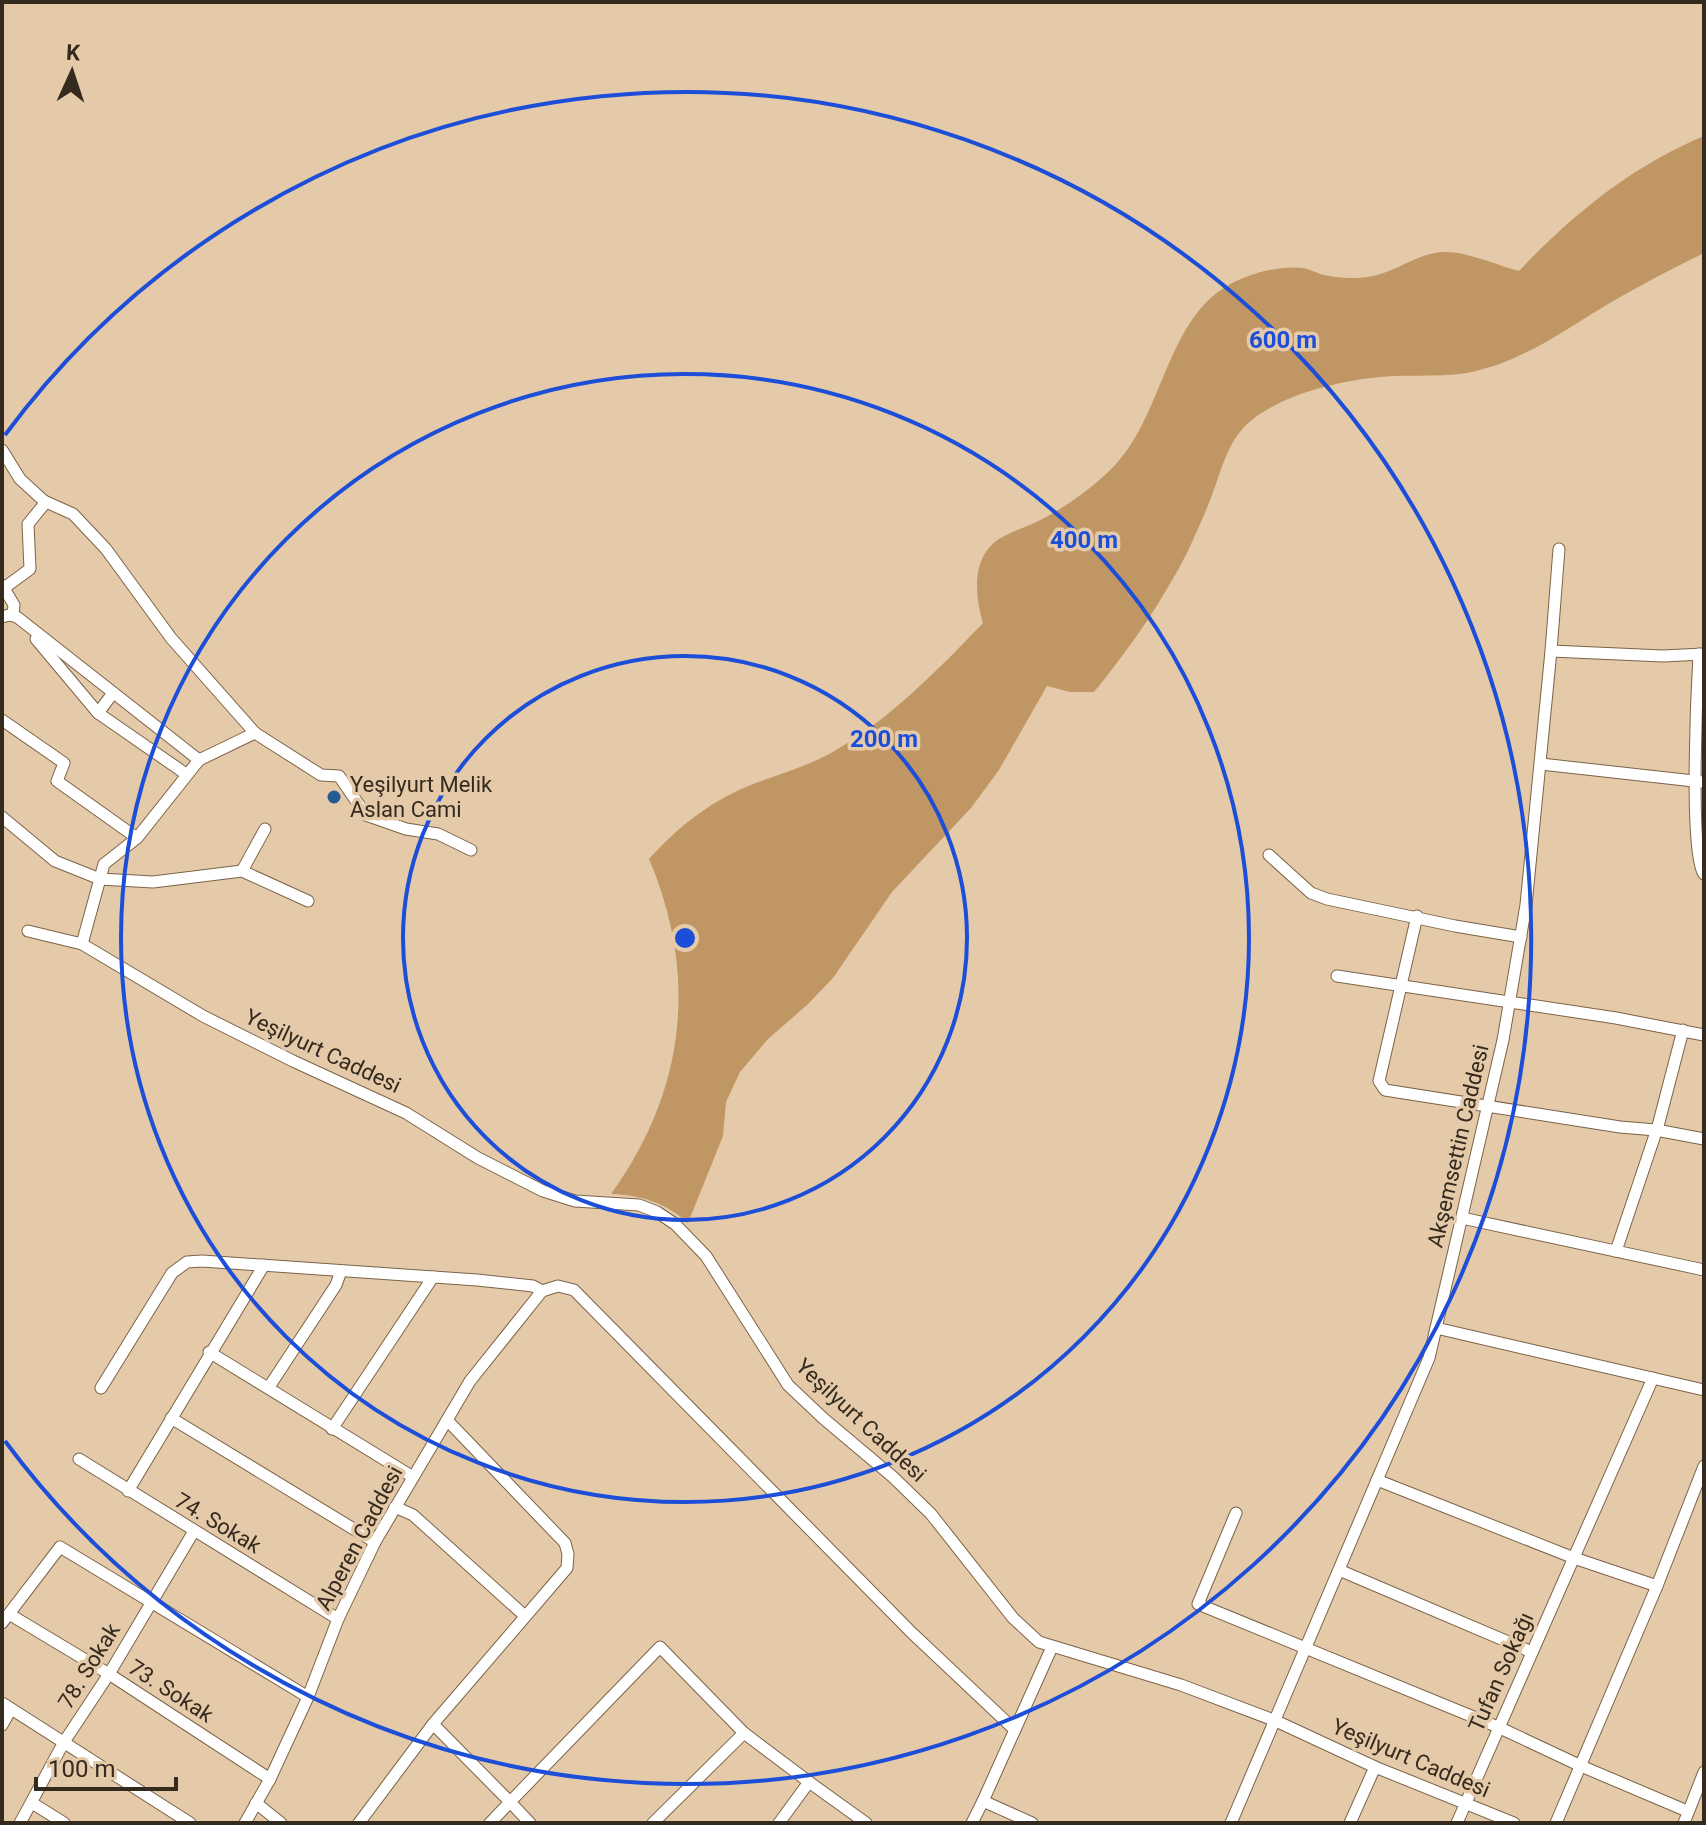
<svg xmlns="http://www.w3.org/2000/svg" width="1706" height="1825" font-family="Roboto,sans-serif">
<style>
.green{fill:#c09764}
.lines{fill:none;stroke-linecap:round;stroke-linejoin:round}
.minor-casing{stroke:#7b6346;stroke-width:13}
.minor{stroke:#fff;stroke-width:11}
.ring{fill:none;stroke:#1d4ed8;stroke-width:4}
.poi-dot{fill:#235b92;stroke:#e5caaa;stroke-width:3}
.labels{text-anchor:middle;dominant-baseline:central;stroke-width:7;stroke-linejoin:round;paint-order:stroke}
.poi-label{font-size:22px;fill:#342a1e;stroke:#e5caaa;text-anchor:start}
.street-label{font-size:22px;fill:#342a1e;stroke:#e5caaa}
.centre{fill:#1d4ed8;stroke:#e5caaa;stroke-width:4}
.ring-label{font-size:24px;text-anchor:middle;font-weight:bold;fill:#1d4ed8;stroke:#e5caaa;stroke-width:7;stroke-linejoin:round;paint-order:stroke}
</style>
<rect width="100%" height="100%" fill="#e5caaa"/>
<path class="green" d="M1704 136V253C1671 269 1639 286 1608 304 1562 332 1520 363 1467 373 1442 377 1419 375 1394 376 1349 378 1280 393 1246 425 1227 444 1221 471 1212 495 1205 514 1196 533 1188 551 1162 602 1130 648 1094 692H1070L1047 686 999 770 971 808 892 892 833 978 807 1005 768 1039 740 1072 726 1102 723 1136 688 1223C666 1203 641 1195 611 1194 685 1092 699 976 649 859 677 828 708 803 746 787 775 775 804 768 831 753 888 721 938 670 983 623 975 596 971 557 999 539 1014 530 1033 525 1048 516 1073 502 1097 484 1116 464 1163 413 1167 321 1227 286 1247 274 1279 265 1303 268 1309 269 1315 272 1320 274 1336 278 1352 279 1368 277 1397 273 1420 250 1448 252 1471 253 1496 265 1519 271 1572 215 1632 166 1704 136Z"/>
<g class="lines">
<g class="minor-casing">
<g id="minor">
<polyline points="2,450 20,479 44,501 73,514 106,549 171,638 255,733 199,760"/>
<polyline points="2,585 14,605 13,615"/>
<polyline points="4,588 30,569 28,524 46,502"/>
<polyline points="2,617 9,615 17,617 199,760 137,838 104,864 82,944"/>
<polyline points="36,639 98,713 186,774"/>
<polyline points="1551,651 1663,656 1703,654"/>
<path d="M1699 654C1697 688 1689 854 1704 874"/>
<polyline points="98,713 113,693"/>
<polyline points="2,720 64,763 57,781 137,838"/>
<polyline points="255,733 321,775 339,776 366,815 406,829 438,834 471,850"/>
<polyline points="1541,764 1703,782"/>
<polyline points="2,817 55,861 100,879 153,882 242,871 308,901"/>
<polyline points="1269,855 1311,893 1327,899 1455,926 1521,937"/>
<polyline points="242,871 265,829"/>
<polyline points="1417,916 1379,1081 1385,1090 1620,1127 1656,1130 1704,1139"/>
<polyline points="28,931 82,944 203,1016 293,1061 406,1113 478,1158 543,1191 575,1201 639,1205 657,1212 675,1224 706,1256 788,1385 824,1419 893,1477 931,1514 1013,1618 1039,1642 1181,1685 1276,1721 1375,1767 1514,1823"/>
<polyline points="1337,976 1616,1018 1704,1035"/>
<polyline points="1462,1218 1704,1270"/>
<polyline points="1616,1251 1658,1126 1683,1030"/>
<polyline points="1436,1328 1704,1390"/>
<polyline points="209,1352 413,1477"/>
<polyline points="269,1387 336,1285 341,1271"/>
<polyline points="101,1388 172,1273 187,1262 202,1261 477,1280 533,1286 542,1291"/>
<polyline points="171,1418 375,1542"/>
<polyline points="332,1429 433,1277"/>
<polyline points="79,1459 338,1619"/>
<polyline points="1377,1480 1574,1558 1657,1586"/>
<polyline points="128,1491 264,1265"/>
<polyline points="395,1507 413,1515 525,1616"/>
<polyline points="1236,1513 1198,1604 1498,1727 1581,1766 1687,1811"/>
<polyline points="1339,1570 1532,1652"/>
<polyline points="9,1614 109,1674 270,1779"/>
<polyline points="2,1623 60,1547 308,1697"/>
<polyline points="2,1703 190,1823"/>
<polyline points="433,1724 567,1568 568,1554 565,1543 447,1420"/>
<polyline points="2,1725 11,1709"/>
<polyline points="983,1801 1052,1647"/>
<polyline points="32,1803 64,1823"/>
<polyline points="256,1803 281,1823"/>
<polyline points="20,1823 64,1742 109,1674 194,1531"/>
<polyline points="245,1823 270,1779 308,1697 338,1619 375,1542 470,1381 542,1291 558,1286 574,1290 912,1633 1015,1730"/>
<polyline points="359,1823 433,1724 510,1802 490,1823"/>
<polyline points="530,1823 510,1802 660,1647 744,1733"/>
<polyline points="653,1823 744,1733 809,1782"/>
<polyline points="779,1823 809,1782 866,1823"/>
<polyline points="972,1823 983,1801 1032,1823"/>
<polyline points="1231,1823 1429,1358 1503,1040 1526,905 1551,651 1559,549"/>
<polyline points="1350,1823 1375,1767"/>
<polyline points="1457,1823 1653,1378"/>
<polyline points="1556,1823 1657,1586 1704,1466"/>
<polyline points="1684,1823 1704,1772"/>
</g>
</g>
<use href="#minor" class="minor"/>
</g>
<g class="ring">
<circle cx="685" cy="938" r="282"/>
<circle cx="685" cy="938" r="564"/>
<path d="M5 435A846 846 0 1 1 5 1441"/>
</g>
<circle class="poi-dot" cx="334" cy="797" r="8"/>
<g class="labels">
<g class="poi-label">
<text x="350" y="784">Yeşilyurt Melik<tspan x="350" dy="25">Aslan Cami</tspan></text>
</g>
<g class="street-label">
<text transform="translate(323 1051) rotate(25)">Yeşilyurt Caddesi</text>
<text transform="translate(1458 1146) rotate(-77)">Akşemsettin Caddesi</text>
<text transform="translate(861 1420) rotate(43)">Yeşilyurt Caddesi</text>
<text transform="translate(218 1523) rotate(31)">74. Sokak</text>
<text transform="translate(359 1538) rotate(-62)">Alperen Caddesi</text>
<text transform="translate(89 1666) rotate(-58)">78. Sokak</text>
<text transform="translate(1501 1672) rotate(-66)">Tufan Sokağı</text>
<text transform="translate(171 1691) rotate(33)">73. Sokak</text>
<text transform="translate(1411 1758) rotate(23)">Yeşilyurt Caddesi</text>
</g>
</g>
<circle cx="685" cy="938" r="12" class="centre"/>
<g class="ring-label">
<text x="1283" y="348">600 m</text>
<text x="1084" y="548">400 m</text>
<text x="884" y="747">200 m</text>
</g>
<rect width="1706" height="1825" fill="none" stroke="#342a1e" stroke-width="8"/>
<g transform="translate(72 72) rotate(3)" stroke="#e5caaa" stroke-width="6" paint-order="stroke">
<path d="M0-6L14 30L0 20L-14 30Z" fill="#342a1e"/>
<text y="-12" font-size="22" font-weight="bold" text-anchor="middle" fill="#342a1e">K</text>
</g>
<path d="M36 1777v12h140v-12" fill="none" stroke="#342a1e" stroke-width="4"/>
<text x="48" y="1777" font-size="24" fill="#342a1e" stroke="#e5caaa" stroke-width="6" paint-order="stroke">100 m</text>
</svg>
